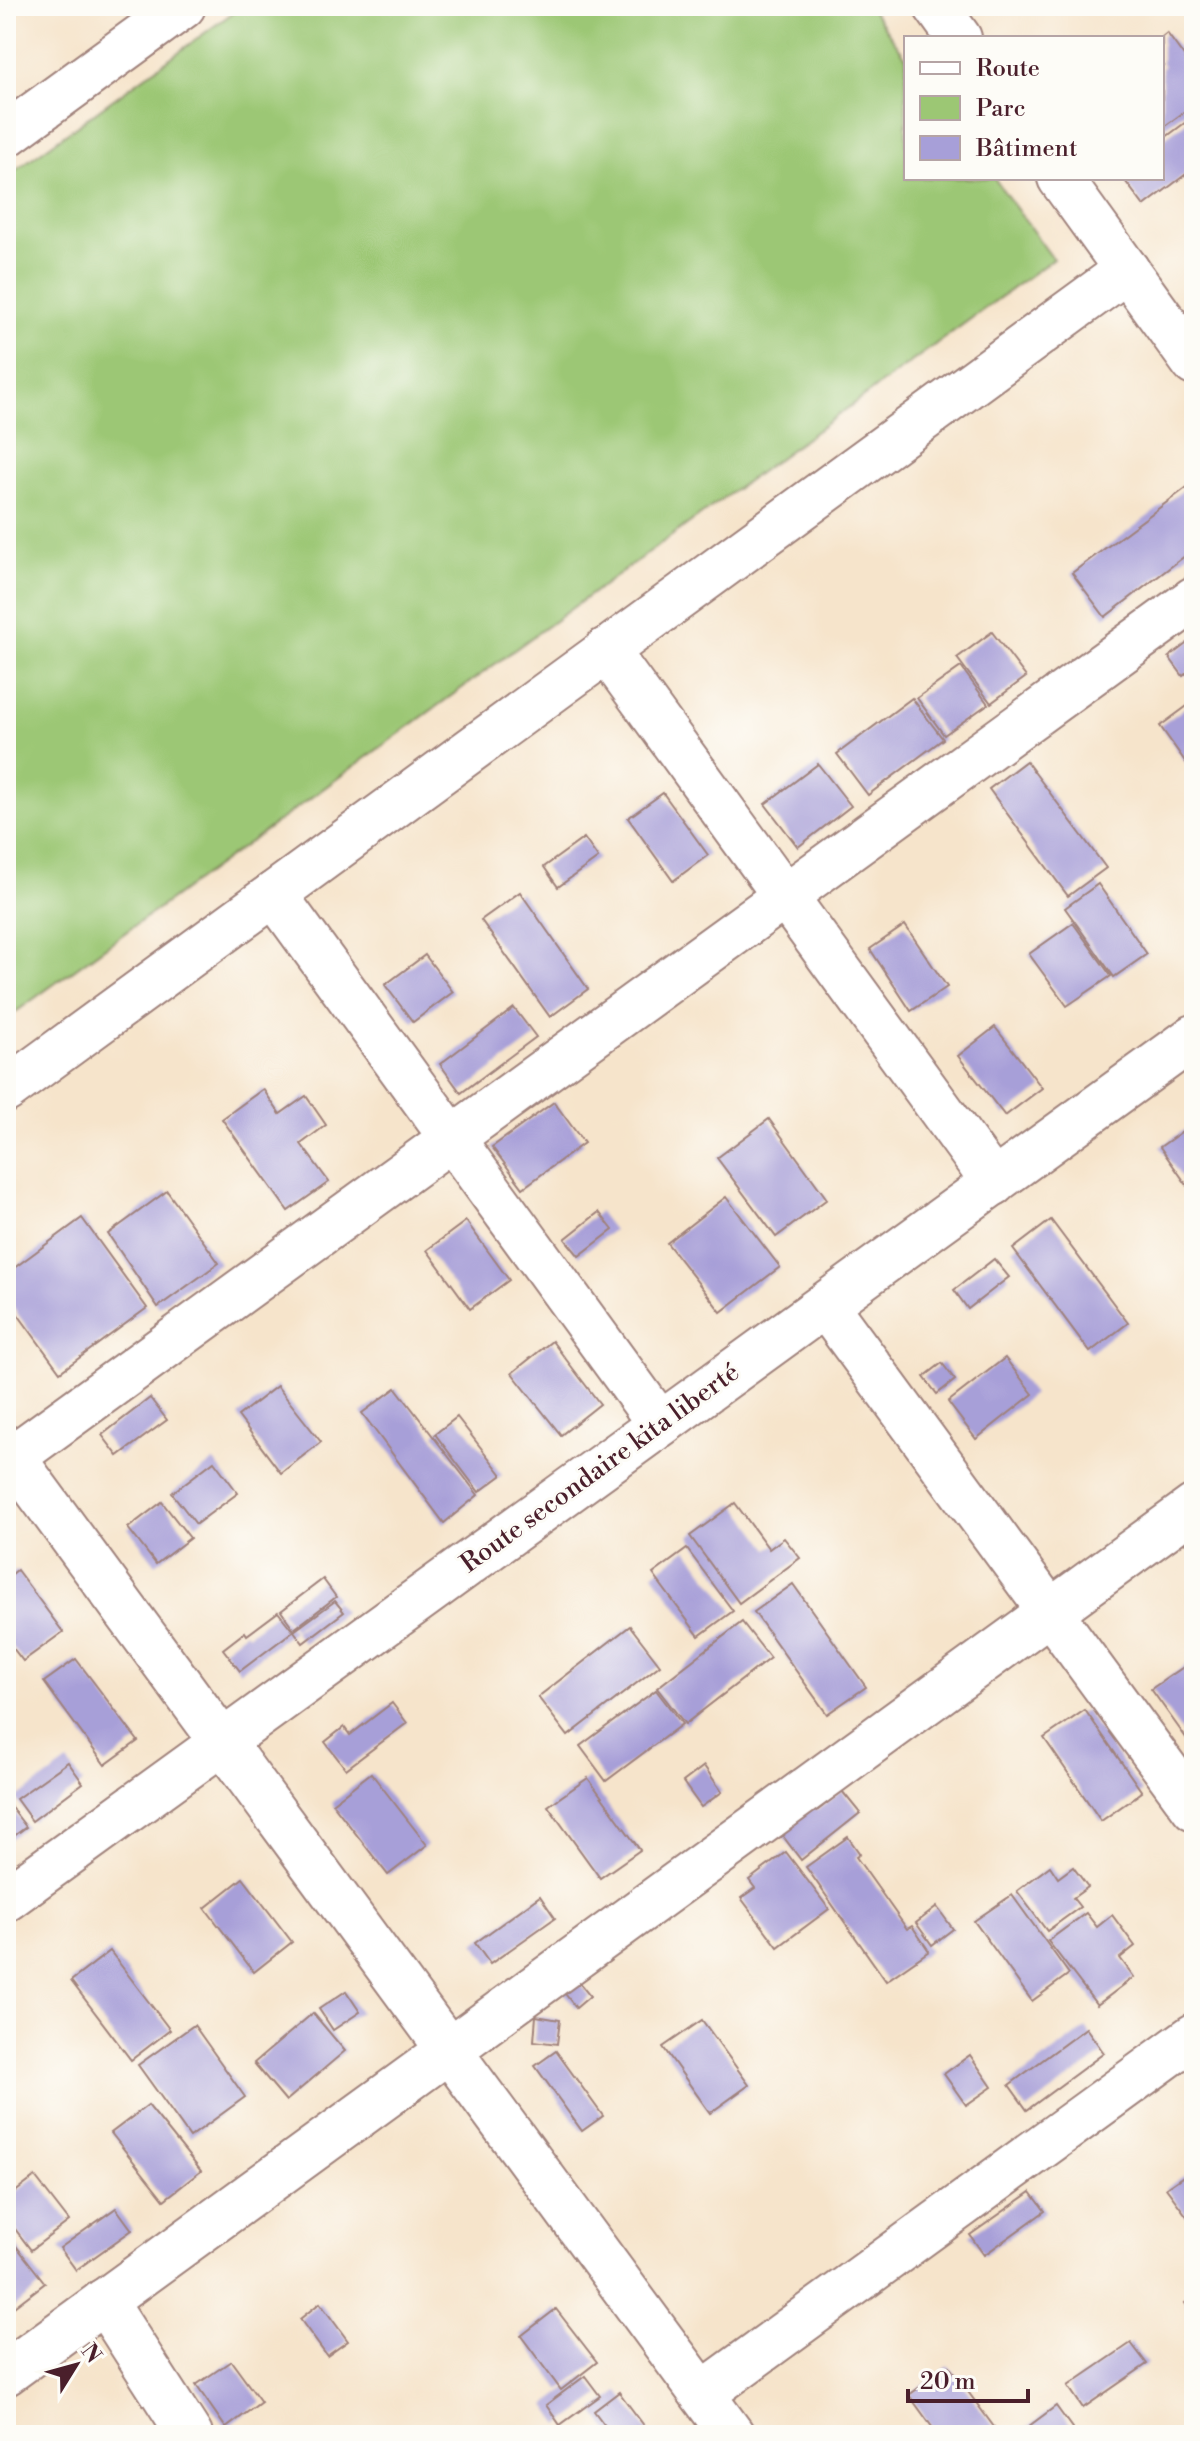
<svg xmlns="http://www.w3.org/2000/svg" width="1200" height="2441" font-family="'Libre Bodoni',serif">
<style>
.green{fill:#9cc774;stroke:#737350;stroke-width:2}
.building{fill:#a79fd8}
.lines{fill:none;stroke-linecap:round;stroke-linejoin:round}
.minor-casing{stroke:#a0827b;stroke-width:48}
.minor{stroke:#fff;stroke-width:44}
.labels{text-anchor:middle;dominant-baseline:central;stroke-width:6;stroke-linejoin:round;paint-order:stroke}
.street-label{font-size:26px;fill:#4a1f2b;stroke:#fdfcf7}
</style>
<rect width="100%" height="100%" fill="#fdfcf7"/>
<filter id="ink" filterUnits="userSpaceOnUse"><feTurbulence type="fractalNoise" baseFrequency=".0125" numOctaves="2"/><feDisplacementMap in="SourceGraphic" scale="16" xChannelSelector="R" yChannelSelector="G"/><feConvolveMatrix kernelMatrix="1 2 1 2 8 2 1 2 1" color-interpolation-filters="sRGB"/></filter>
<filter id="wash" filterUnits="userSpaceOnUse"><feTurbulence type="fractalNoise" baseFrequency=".006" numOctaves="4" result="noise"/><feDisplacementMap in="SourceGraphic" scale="32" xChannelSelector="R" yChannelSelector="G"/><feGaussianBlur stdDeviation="1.8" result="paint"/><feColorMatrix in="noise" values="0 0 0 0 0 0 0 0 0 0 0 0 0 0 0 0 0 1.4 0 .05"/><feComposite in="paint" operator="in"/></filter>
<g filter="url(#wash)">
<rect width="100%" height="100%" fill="#f6e4cb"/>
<polygon class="green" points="242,6 869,6 906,57 906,178 994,178 1053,259 6,1019 6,177"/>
<g id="blocks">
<g class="building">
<polygon points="1167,33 1194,70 1194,105 1162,128 1162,68 1164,66 1162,64 1162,37"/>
<polygon points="1194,116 1194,168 1144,206 1123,178 1162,178 1162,140"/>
<polygon points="1194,482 1194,549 1105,617 1072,573"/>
<polygon points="992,632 1026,677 991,703 957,658"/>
<polygon points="1194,638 1194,667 1183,676 1169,657"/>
<polygon points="961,667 988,704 944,735 917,698"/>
<polygon points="912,698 943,739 868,795 837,754"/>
<polygon points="1194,701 1194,774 1160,726"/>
<polygon points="1026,761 1106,868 1068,896 989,789"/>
<polygon points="818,764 851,806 798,847 765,804"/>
<polygon points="663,793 708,855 673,881 628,818"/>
<polygon points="584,838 598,858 558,887 544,867"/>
<polygon points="1098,884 1147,954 1114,977 1065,908"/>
<polygon points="520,892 588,989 550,1017 481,920"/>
<polygon points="1073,923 1111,976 1067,1006 1029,954"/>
<polygon points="905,925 947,987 911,1011 870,949"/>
<polygon points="425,955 453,992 413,1022 385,985"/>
<polygon points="514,1008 536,1037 461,1093 440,1064"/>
<polygon points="995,1027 1042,1088 1005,1116 958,1056"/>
<polygon points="263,1089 280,1114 306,1096 326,1125 301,1144 329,1182 288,1211 222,1119"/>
<polygon points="554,1102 584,1143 523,1188 492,1147"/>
<polygon points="769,1119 827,1199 776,1237 717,1158"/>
<polygon points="1194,1123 1194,1195 1160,1147"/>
<polygon points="167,1191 219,1263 158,1307 108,1234"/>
<polygon points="726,1197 780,1267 721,1312 667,1243"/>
<polygon points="599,1212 613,1230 579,1256 565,1239"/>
<polygon points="82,1218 147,1308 60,1372 6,1298 6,1274"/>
<polygon points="1051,1220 1128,1323 1090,1352 1013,1249"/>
<polygon points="466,1221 509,1280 470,1309 427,1250"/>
<polygon points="994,1259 1009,1277 968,1309 954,1290"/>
<polygon points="552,1341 600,1404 561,1435 512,1373"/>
<polygon points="1005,1358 1033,1394 976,1439 948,1402"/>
<polygon points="942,1363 955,1380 937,1394 924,1377"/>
<polygon points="277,1386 321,1442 281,1473 238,1416"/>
<polygon points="396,1388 478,1495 444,1523 362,1413"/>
<polygon points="150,1398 167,1420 118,1456 102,1435"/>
<polygon points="457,1417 502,1475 479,1492 435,1434"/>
<polygon points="214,1461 238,1493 196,1524 172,1493"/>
<polygon points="162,1502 190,1538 156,1564 128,1528"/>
<polygon points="735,1503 769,1549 784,1538 800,1558 739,1603 690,1536"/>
<polygon points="687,1549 733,1611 699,1636 653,1574"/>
<polygon points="17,1570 63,1632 23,1661 6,1639 6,1579"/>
<polygon points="323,1579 336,1597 294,1629 281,1611"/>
<polygon points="793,1584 866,1687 827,1714 754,1612"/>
<polygon points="335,1601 344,1612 303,1643 294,1631"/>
<polygon points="278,1612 293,1631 240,1671 223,1649 245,1632 247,1635"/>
<polygon points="742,1622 770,1658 685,1724 657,1688"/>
<polygon points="630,1626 660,1665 568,1736 538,1697"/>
<polygon points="76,1659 138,1741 105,1765 44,1682"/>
<polygon points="1188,1664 1194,1673 1194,1749 1151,1689"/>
<polygon points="656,1690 682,1724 606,1781 580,1746"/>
<polygon points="392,1703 407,1723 346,1769 325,1742 344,1727 350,1735"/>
<polygon points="1085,1710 1142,1792 1101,1821 1044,1738"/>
<polygon points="68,1762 83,1783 32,1821 16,1799"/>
<polygon points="704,1766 722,1792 701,1807 683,1782"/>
<polygon points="371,1773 427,1845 388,1875 332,1803"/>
<polygon points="588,1778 640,1850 600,1878 548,1806"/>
<polygon points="842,1791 860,1813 801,1860 776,1827 811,1800 818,1810"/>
<polygon points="6,1801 26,1827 6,1842"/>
<polygon points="848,1837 860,1854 856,1857 907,1929 912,1926 929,1951 886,1981 806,1867"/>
<polygon points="786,1852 829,1909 778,1947 741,1898 755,1888 749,1880"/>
<polygon points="1050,1866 1058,1878 1073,1867 1088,1887 1073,1898 1080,1907 1047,1931 1017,1891"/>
<polygon points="243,1878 292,1942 254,1972 205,1908"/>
<polygon points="1012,1895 1069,1974 1032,2001 974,1921"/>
<polygon points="540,1896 555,1918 490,1964 475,1943"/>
<polygon points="937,1907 953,1929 932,1945 916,1923"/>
<polygon points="1086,1913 1097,1927 1112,1915 1135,1946 1120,1958 1134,1977 1097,2005 1048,1941"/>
<polygon points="110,1951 170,2030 131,2060 71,1981"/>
<polygon points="577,1980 590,1996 576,2008 563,1991"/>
<polygon points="346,1991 360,2012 333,2030 319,2009"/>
<polygon points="313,2013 345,2051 286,2101 254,2063"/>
<polygon points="536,2016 560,2020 557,2044 534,2041"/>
<polygon points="702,2020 749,2085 710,2113 663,2047"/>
<polygon points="194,2025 245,2097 190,2137 138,2065"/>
<polygon points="1086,2028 1104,2053 1027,2110 1009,2085"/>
<polygon points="556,2051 603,2116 582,2131 535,2066"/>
<polygon points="970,2055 992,2087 966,2105 944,2074"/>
<polygon points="148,2105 201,2171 164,2200 111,2133"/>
<polygon points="1194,2169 1194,2226 1166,2188"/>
<polygon points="35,2177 69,2221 31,2250 6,2217 6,2199"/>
<polygon points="1031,2192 1045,2211 984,2255 970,2235"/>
<polygon points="116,2208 132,2230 76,2270 60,2248"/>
<polygon points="6,2233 45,2283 6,2313"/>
<polygon points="1194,2296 1194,2316 1185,2303"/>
<polygon points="320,2303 348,2341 327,2356 300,2319"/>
<polygon points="556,2309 597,2362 561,2390 521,2336"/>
<polygon points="1131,2343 1147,2364 1083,2408 1068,2386"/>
<polygon points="231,2361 261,2402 226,2428 196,2385"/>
<polygon points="949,2366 994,2427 983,2435 938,2435 909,2395"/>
<polygon points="585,2376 600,2396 560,2425 546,2405"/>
<polygon points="619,2392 651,2435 612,2435 594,2411"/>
<polygon points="1056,2406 1077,2435 1017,2435"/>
</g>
</g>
</g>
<g filter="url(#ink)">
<use href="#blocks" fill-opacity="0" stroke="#a0827b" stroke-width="2"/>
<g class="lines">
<g class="minor-casing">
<g id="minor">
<polyline points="936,6 959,38"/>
<polyline points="6,135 183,6"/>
<polyline points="1060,178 1194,363"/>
<polyline points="606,650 994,1183"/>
<polyline points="274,894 660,1424"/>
<polyline points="6,1090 1127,270"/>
<polyline points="825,1305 1194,1808"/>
<polyline points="6,1448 732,2435"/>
<polyline points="6,1462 1194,599"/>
<polyline points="6,1899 1194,1037"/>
<polyline points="104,2301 190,2435"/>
<polyline points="6,2373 1194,1507"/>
<polyline points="702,2394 1194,2036"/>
</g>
</g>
<use href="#minor" class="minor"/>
</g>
</g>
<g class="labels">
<g class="street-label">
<text transform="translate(600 1468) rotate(-36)">Route secondaire kita liberté</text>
</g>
</g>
<rect width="1200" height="2441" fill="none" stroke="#fdfcf7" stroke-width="32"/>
<rect x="904" y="36" width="260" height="144" fill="#fdfcf7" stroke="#b5a4a5" stroke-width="2"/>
<rect x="920" y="62" width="40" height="12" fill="#ffffff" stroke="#b5a4a5" stroke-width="2"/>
<text x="976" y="76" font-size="24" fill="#4a1f2b">Route</text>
<rect x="920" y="96" width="40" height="24" fill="#9cc774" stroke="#b5a4a5" stroke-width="2"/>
<text x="976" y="116" font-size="24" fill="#4a1f2b">Parc</text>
<rect x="920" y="136" width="40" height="24" fill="#a79fd8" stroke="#b5a4a5" stroke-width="2"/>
<text x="976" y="156" font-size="24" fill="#4a1f2b">Bâtiment</text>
<g transform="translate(76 2365) rotate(53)" stroke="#fdfcf7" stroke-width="6" paint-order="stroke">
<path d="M0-6L14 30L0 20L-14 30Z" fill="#4a1f2b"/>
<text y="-12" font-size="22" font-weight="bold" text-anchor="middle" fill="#4a1f2b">N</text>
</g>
<path d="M908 2389v12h120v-12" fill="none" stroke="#4a1f2b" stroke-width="4"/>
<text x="920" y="2389" font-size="24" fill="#4a1f2b" stroke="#fdfcf7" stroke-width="6" paint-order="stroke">20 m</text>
</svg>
